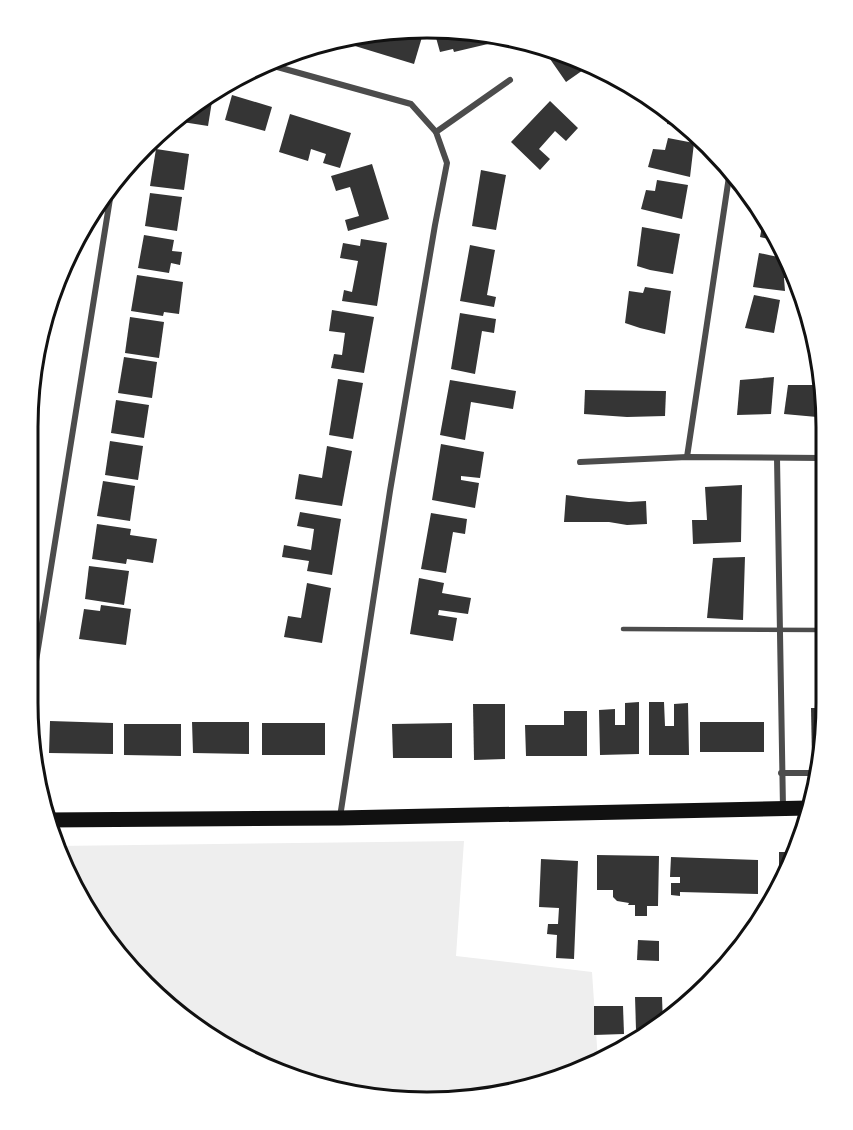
<svg xmlns="http://www.w3.org/2000/svg" width="853" height="1130" font-family="'Nunito Sans',sans-serif">
<style>
.green{fill:#eee}
.building{fill:#353535}
.lines{fill:none;stroke-linecap:round;stroke-linejoin:round}
.service{stroke:#4c4c4c;stroke-width:4.5}
.minor{stroke:#4c4c4c;stroke-width:6}
.primary{stroke:#111;stroke-width:15}
.rim{fill:none;stroke:#111;stroke-width:3}
</style>
<rect width="100%" height="100%" fill="#fff"/>
<polygon class="green" points="464,841 456,956 592,972 598,1061 555,1082 452,1102 348,1095 250,1062 144,986 81,904 57,846"/>
<g class="building">
<polygon points="425,27 414,64 355,46 358,34"/>
<polygon points="448,29 504,35 508,36 509,39 454,52 453,49 440,52 435,34 449,31"/>
<polygon points="541,46 579,57 581,58 580,59 586,68 566,82"/>
<polygon points="214,89 208,126 176,121 204,95"/>
<polygon points="232,95 272,107 265,131 225,120"/>
<polygon points="550,101 578,128 566,141 555,131 539,149 550,159 540,170 511,142"/>
<polygon points="669,111 688,127 667,124"/>
<polygon points="290,114 351,133 340,168 323,163 326,154 311,149 308,161 279,152"/>
<polygon points="668,138 694,143 690,177 648,167 653,149 665,150"/>
<polygon points="156,149 189,154 184,190 150,186"/>
<polygon points="372,164 389,219 348,231 345,220 359,216 350,187 336,191 331,176"/>
<polygon points="481,170 506,175 496,230 472,226"/>
<polygon points="657,180 688,185 682,219 641,209 646,190 655,191"/>
<polygon points="150,193 182,197 177,231 145,226"/>
<polygon points="764,215 768,221 778,241 760,237"/>
<polygon points="642,227 680,234 673,274 650,270 637,266"/>
<polygon points="144,235 174,240 172,251 182,252 180,265 171,263 169,273 138,268"/>
<polygon points="361,239 387,243 377,306 342,301 344,290 352,292 358,261 340,258 343,243 360,246"/>
<polygon points="470,245 495,250 487,295 496,297 494,307 460,301"/>
<polygon points="759,253 788,259 795,273 795,278 784,278 785,291 753,287"/>
<polygon points="137,275 183,282 179,314 164,312 163,316 131,311"/>
<polygon points="645,287 671,291 665,334 640,328 625,323 629,291 643,293"/>
<polygon points="754,295 780,300 774,333 745,328"/>
<polygon points="332,310 374,317 364,373 331,368 334,354 342,355 345,333 329,331"/>
<polygon points="45,312 42,337 38,336 41,323"/>
<polygon points="460,313 496,319 494,333 482,331 475,374 451,369"/>
<polygon points="130,317 164,322 159,358 125,353"/>
<polygon points="124,357 157,362 152,398 118,393"/>
<polygon points="34,364 36,365 33,386 30,385"/>
<polygon points="774,377 771,414 737,415 740,380"/>
<polygon points="338,379 363,383 353,439 329,435"/>
<polygon points="450,380 516,391 513,409 471,402 465,440 440,435"/>
<polygon points="788,385 815,385 817,417 784,414"/>
<polygon points="585,390 666,391 665,416 627,417 584,414"/>
<polygon points="28,398 33,398 29,424 28,424"/>
<polygon points="116,400 149,405 144,438 111,433"/>
<polygon points="110,441 143,446 138,480 105,475"/>
<polygon points="441,444 484,452 480,478 461,476 461,480 479,483 475,508 432,500"/>
<polygon points="327,446 352,451 342,506 295,499 299,474 322,478"/>
<polygon points="103,481 135,486 130,521 97,516"/>
<polygon points="742,485 741,542 693,544 692,520 707,520 705,487"/>
<polygon points="566,495 588,498 629,502 646,501 647,524 627,525 609,522 564,522"/>
<polygon points="300,512 341,519 332,575 307,571 309,561 282,557 284,545 311,550 314,529 297,526"/>
<polygon points="431,513 467,519 465,534 453,532 446,573 421,569"/>
<polygon points="97,524 131,529 130,535 157,539 153,563 127,559 126,564 92,559"/>
<polygon points="745,557 743,620 707,618 713,558"/>
<polygon points="89,566 129,571 124,605 85,599"/>
<polygon points="419,578 444,583 442,593 471,598 468,614 439,610 438,615 457,618 453,641 410,634"/>
<polygon points="307,583 331,588 322,643 284,637 288,616 301,618"/>
<polygon points="101,605 131,609 126,645 79,639 84,609 100,611"/>
<polygon points="639,702 639,754 600,755 599,710 615,709 615,725 625,725 625,703"/>
<polygon points="649,702 664,702 665,726 674,726 674,704 688,703 689,755 649,755"/>
<polygon points="473,704 505,704 505,759 474,760"/>
<polygon points="811,708 823,708 822,759 812,760"/>
<polygon points="564,711 587,711 587,756 526,756 525,725 564,725"/>
<polygon points="50,721 113,723 113,754 49,753"/>
<polygon points="192,722 249,722 249,754 193,753"/>
<rect x="700" y="722" width="64" height="30"/>
<rect x="262" y="723" width="63" height="32"/>
<polygon points="452,723 452,758 393,758 392,724"/>
<polygon points="124,724 181,724 181,756 124,755"/>
<polygon points="779,852 797,852 782,881 779,881"/>
<polygon points="597,855 659,856 658,906 647,906 647,916 635,916 635,905 628,905 629,903 617,901 613,897 613,890 597,890"/>
<polygon points="671,857 758,860 758,894 680,892 680,896 671,895 671,883 680,883 680,877 670,877"/>
<polygon points="541,859 578,861 574,959 556,958 557,935 547,934 548,924 558,924 559,908 539,907"/>
<polygon points="638,940 659,941 659,961 637,960"/>
<polygon points="635,997 662,997 663,1024 657,1028 636,1029"/>
<polygon points="676,1001 691,1001 676,1013"/>
<polygon points="594,1006 623,1006 624,1034 594,1035"/>
<polygon points="595,1052 614,1053 594,1062"/>
</g>
<g class="lines">
<polyline class="service" points="623,629 823,630"/>
<g class="minor">
<polyline points="263,63 411,104 436,132"/>
<polyline points="687,457 730,170"/>
<polyline points="777,458 783,808"/>
<polyline points="580,462 687,457 823,458"/>
<polyline points="28,711 113,180"/>
<polyline points="781,773 818,773"/>
<polyline points="340,817 390,491 435,225 447,163 436,132 510,80"/>
</g>
<polyline class="primary" points="46,820 340,818 808,808"/>
</g>
<path d="M0 0H853V1130H0ZM427 38H427A389 389 0 0 1 816 427V703A389 389 0 0 1 427 1092H427A389 389 0 0 1 38 703V427A389 389 0 0 1 427 38Z" fill="#fff" fill-rule="evenodd"/>
<path class="rim" d="M427 38H427A389 389 0 0 1 816 427V703A389 389 0 0 1 427 1092H427A389 389 0 0 1 38 703V427A389 389 0 0 1 427 38Z"/>
</svg>
